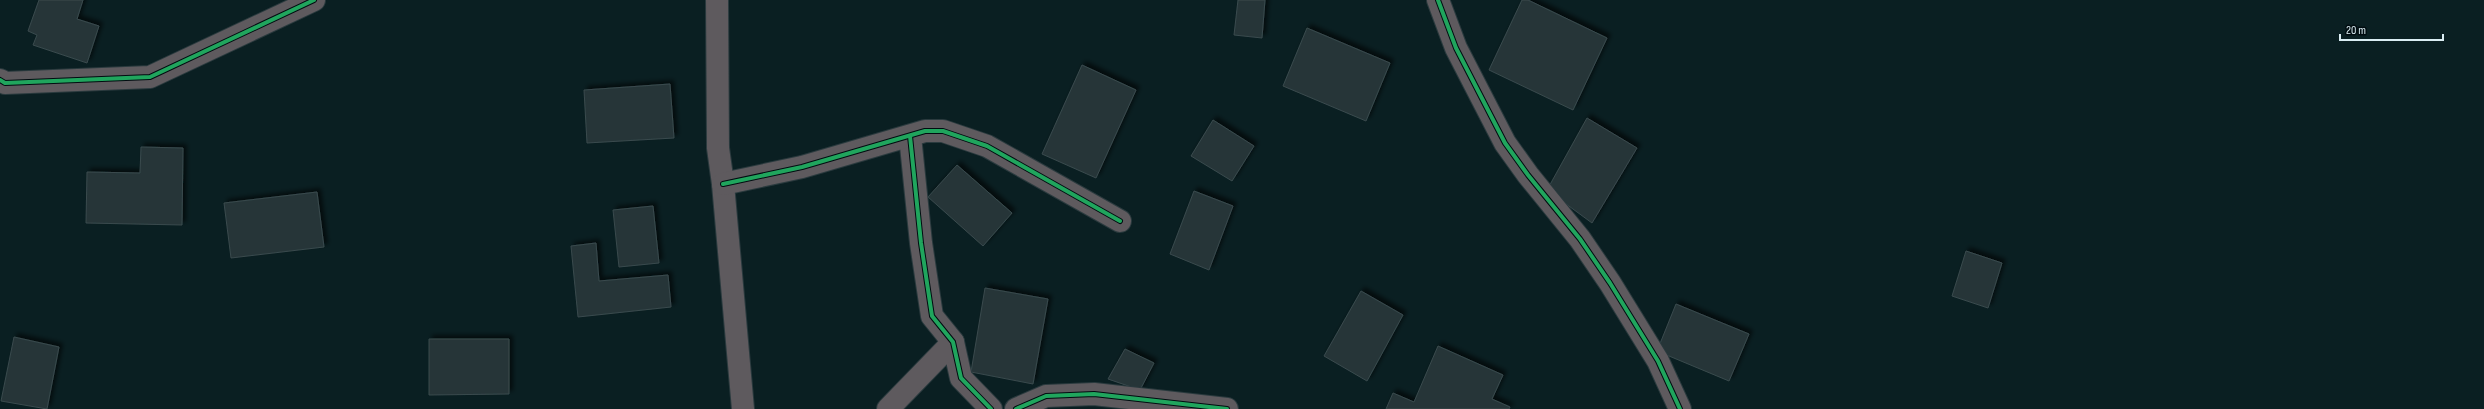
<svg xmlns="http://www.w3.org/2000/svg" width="2484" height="409" font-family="'Sofia Sans Condensed',sans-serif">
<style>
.building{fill:#263639;stroke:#3a4a4d;filter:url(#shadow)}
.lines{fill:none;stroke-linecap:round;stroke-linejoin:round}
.minor-casing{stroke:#2a3a3e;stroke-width:24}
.minor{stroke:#5e5a5e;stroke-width:22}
.cycleway-casing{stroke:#010c10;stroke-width:6}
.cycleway{stroke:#20a55d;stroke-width:4}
</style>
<defs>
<filter id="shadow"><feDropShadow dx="3.5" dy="-3.5" stdDeviation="2" flood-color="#0009"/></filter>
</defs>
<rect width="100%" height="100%" fill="#0a1f22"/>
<g class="building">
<polygon points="39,0 83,0 77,19 99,26 87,63 33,45 37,35 28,31"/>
<polygon points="1238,0 1265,0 1262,38 1234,35"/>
<polygon points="1522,0 1528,0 1607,38 1573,110 1489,70"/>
<polygon points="1307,28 1390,63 1366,121 1283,86"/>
<polygon points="1082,65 1136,90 1096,178 1042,154"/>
<polygon points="670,84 674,138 587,143 584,90"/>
<polygon points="1587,118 1637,148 1592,223 1547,190"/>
<polygon points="1213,120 1254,146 1232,181 1191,156"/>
<polygon points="141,147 183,148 182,225 86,223 87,172 140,173"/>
<polygon points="957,165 1012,213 983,246 928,197"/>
<polygon points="1194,191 1233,206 1209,270 1170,254"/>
<polygon points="317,192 324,247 231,258 224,203"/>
<polygon points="653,206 659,263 619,267 613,210"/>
<polygon points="596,243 599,281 668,275 671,307 578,317 571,246"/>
<polygon points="1966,251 2002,263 1988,308 1952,296"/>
<polygon points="985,288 1048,299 1033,384 971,372"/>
<polygon points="1361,291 1403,315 1367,381 1324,356"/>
<polygon points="1676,304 1749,334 1729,381 1657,351"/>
<polygon points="14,337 59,347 47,409 1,401"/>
<polygon points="429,339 509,339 509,394 429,395"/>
<polygon points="1438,346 1503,375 1492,399 1510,407 1509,409 1386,409 1393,393 1414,402"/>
<polygon points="1125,349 1154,363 1140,390 1108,379"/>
</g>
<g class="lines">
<g class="minor-casing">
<g id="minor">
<polyline points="717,0 718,148 723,184 743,409"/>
<polyline points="1438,0 1456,48 1505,143 1528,175 1580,239 1610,283 1658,361 1680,409"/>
<polyline points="0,80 5,83 150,77 314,0"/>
<polyline points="910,136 921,243 932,316 953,342 961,378 991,409"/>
<polyline points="723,184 802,167 925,131 943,131 987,146 1120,221"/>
<polyline points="888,409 953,342"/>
<polyline points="1016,409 1046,396 1094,394 1227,409"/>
</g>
</g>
<use href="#minor" class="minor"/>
<g class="cycleway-casing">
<g id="cycleway">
<polyline points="1438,0 1456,48 1505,143 1528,175 1580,239 1610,283 1658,361 1680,409"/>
<polyline points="0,80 5,83 150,77 314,0"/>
<polyline points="910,136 921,243 932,316 953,342 961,378 991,409"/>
<polyline points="723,184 802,167 925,131 943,131 987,146 1120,221"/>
<polyline points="1016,409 1046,396 1094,394 1227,409"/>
</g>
</g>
<use href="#cycleway" class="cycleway"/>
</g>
<path d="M2340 34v6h103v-6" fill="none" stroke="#daedf3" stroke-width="2"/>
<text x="2346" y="34" font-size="12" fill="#daedf3" stroke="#010c10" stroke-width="3" paint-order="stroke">20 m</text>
</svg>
